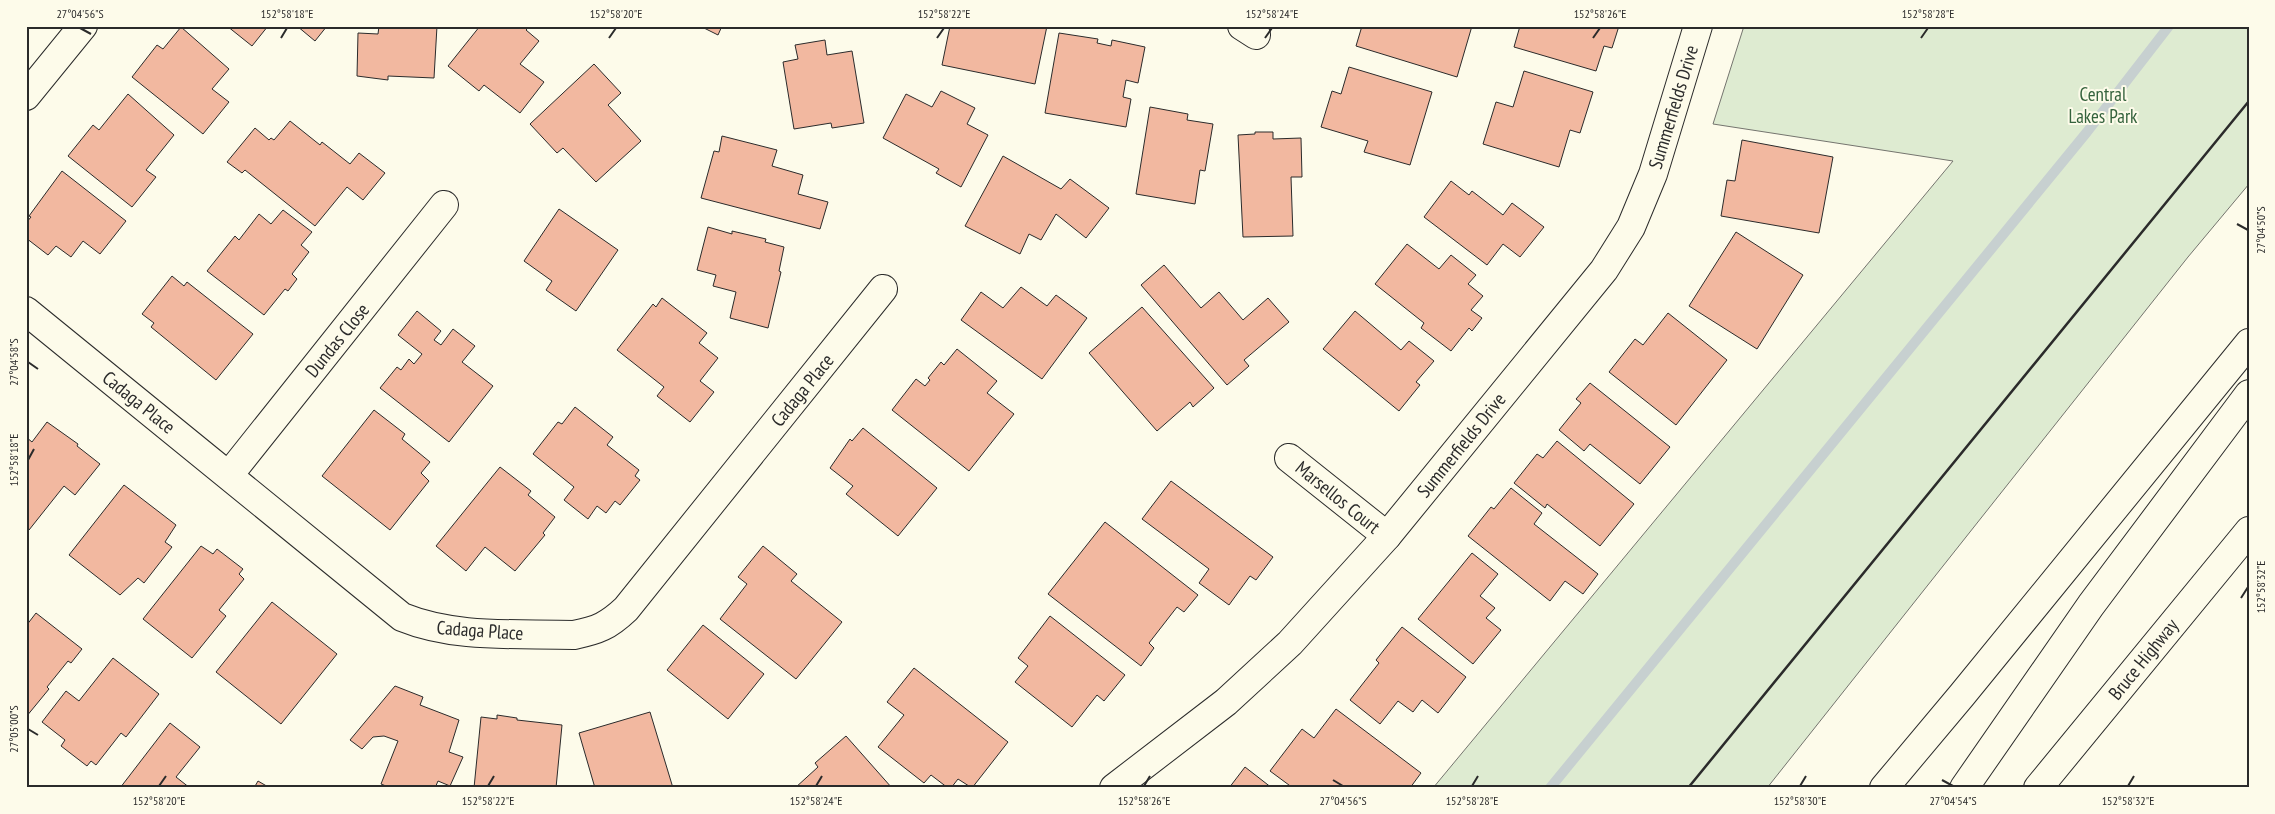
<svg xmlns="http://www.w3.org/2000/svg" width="2275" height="814" font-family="'PT Sans Narrow',sans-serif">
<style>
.green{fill:#deebd1;stroke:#74746e}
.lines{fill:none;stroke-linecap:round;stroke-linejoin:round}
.stream{stroke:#c7d0d0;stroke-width:10}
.building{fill:#f2b8a0;stroke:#2b2b2b}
.street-casing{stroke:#2b2b2b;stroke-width:30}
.secondary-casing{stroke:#2b2b2b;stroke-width:30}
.highway-casing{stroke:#2b2b2b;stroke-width:30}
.street{stroke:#fdfbea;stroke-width:28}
.secondary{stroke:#fdfbea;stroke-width:28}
.highway{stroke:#fdfbea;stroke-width:28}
.wall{stroke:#2b2b2b;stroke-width:2.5}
.ticks{fill:none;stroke:#2b2b2b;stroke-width:2}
.labels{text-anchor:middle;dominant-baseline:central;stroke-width:4;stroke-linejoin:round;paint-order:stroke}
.park-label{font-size:19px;fill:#34623c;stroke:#fdfbea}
.street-label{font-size:19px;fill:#2b2b2b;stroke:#fdfbea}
.neatline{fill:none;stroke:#2b2b2b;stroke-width:2}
.ticks-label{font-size:12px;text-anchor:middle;fill:#2b2b2b}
</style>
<rect width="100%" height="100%" fill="#fdfbea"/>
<polygon class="green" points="1744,26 2249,26 2249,184 2188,257 1767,788 1433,788 1953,161 1713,124"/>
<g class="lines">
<polyline class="stream" points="1550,788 2087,132 2169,26"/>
</g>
<g class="building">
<polygon points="227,26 268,26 252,46"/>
<polygon points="297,26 327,26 315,41"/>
<polygon points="379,26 437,26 434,78 388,76 388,80 357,76 358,33 378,34"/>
<polygon points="480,26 530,26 526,30 539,41 520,64 544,82 520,113 484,85 479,91 448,66"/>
<polygon points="700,26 722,26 718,35"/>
<polygon points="950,26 1047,26 1035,84 942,65"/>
<polygon points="1362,26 1472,26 1457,77 1356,46"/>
<polygon points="1520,26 1619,26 1612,48 1604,46 1596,71 1514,47"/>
<polygon points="181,27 229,69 212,89 229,102 203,134 132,77 157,45 163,49"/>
<polygon points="1059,33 1098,39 1097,43 1111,46 1112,40 1145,47 1138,83 1126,80 1123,97 1131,99 1126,127 1045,113"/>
<polygon points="825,40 827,55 852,51 864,123 832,128 831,123 794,129 783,62 798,59 795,45"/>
<polygon points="594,64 621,93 608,105 641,141 596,182 563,148 557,153 530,124"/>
<polygon points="1349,67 1432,92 1410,165 1364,152 1368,141 1321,127 1332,91 1341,94"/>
<polygon points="1524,71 1593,92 1580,133 1570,130 1559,167 1483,144 1496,102 1513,107"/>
<polygon points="941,91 975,108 967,124 988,135 961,187 936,173 939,169 883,138 906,94 932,107"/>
<polygon points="128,94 174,135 146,170 156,177 132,207 68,156 93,125 99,130"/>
<polygon points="1150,107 1188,114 1187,120 1213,124 1205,171 1200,170 1195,204 1136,194"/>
<polygon points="290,121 320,145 322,142 350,164 359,153 385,173 363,200 347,187 315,226 245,170 242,173 227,162 255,128 269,140 271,138 274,140"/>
<polygon points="1255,132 1273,132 1273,139 1301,138 1302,177 1291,177 1293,236 1243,237 1238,135 1255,134"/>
<polygon points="722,136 777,150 772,166 803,175 798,194 828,202 820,229 701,198 714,151 719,152"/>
<polygon points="1742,140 1833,157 1819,233 1721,216 1727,180 1735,181"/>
<polygon points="1003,156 1061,189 1070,179 1109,208 1086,238 1056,214 1041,240 1029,234 1020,254 965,226"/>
<polygon points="62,171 126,221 100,254 83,241 71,257 56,246 48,255 26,238 26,223 31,217 29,216"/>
<polygon points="1451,181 1469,195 1472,191 1503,215 1512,203 1544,227 1520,257 1503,244 1487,265 1424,217"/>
<polygon points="559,209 618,250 576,311 546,290 552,281 524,261"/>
<polygon points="283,210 312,232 301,245 309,252 292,274 297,279 288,291 285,289 264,315 207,271 235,236 239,240 259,214 271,224"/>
<polygon points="708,227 732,234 732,231 766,239 765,242 784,247 779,271 781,272 768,328 730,318 736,292 713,286 716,275 697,270"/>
<polygon points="1736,232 1803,275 1757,349 1689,306"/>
<polygon points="1407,244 1439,269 1451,255 1476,275 1468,284 1483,296 1471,310 1482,318 1472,331 1469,328 1451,351 1421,328 1424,323 1375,284"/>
<polygon points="1164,265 1201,308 1219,292 1243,320 1268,298 1289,322 1244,360 1249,366 1227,385 1141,285"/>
<polygon points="172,276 184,286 187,282 253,334 216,380 151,327 154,323 142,314"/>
<polygon points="1021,287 1047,306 1056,295 1087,318 1042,379 961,320 981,292 1003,308"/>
<polygon points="662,298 707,333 699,343 718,358 700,381 714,392 690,422 657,396 664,387 617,350 653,304 656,307"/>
<polygon points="1142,307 1214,388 1193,407 1190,402 1157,431 1089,353"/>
<polygon points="417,311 441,331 434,340 441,345 453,329 475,346 462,362 493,386 449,442 380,388 397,367 401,370 409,359 414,364 422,354 398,335"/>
<polygon points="1355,311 1401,350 1409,341 1434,361 1416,382 1420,385 1399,411 1323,349"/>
<polygon points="1668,313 1727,360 1676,425 1609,372 1635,339 1643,345"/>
<polygon points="957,349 997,381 987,393 1014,414 969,471 892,410 916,379 925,386 930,380 928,378 941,362 944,365"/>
<polygon points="1590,383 1670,447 1640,484 1590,444 1584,451 1559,430 1581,403 1576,399"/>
<polygon points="575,407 613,437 607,445 639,470 635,476 640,480 620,505 615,501 606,513 597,506 588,519 564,500 574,487 533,454 558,422 562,424"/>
<polygon points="374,410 405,434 402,439 430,462 421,473 429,481 390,530 322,476"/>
<polygon points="47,422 78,444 77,446 100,464 75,495 64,486 29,530 26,528 26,437 32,442"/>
<polygon points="863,428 937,488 898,536 846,494 853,486 830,468 850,439 852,441"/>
<polygon points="1557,441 1634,504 1600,546 1547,504 1545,508 1514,483 1537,454 1543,458"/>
<polygon points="500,467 531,491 528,495 555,517 543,533 545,535 515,571 485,547 466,571 436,546"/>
<polygon points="1171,481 1273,557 1256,580 1250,576 1229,605 1199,583 1209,569 1142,519"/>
<polygon points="124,485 176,525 165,542 172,547 144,583 138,578 120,595 69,555"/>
<polygon points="1511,488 1542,513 1534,524 1598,574 1583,594 1565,581 1550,601 1468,536 1491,507 1494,509"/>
<polygon points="1105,522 1198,595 1184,612 1177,607 1149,643 1154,648 1141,666 1048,594"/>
<polygon points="201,546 213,554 217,549 243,569 239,574 244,579 219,610 226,616 192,658 143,619"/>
<polygon points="763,546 797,574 791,581 842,622 796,679 720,619 747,584 738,577"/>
<polygon points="1472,553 1498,574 1480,596 1495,608 1486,618 1501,630 1473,664 1418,619"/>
<polygon points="272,602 337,654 281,724 216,672"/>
<polygon points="36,613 82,649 71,663 68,661 47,687 49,689 26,717 26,626"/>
<polygon points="1050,616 1125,675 1104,701 1097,695 1072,727 1015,682 1028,666 1018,658"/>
<polygon points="703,625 764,674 728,719 667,670"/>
<polygon points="1402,627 1466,677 1438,713 1422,700 1413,712 1398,701 1380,724 1350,700 1379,663 1376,660"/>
<polygon points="113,658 159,694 126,737 121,733 96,765 91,761 87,766 61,746 65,740 42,722 66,691 79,701"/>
<polygon points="914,668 1008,742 972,788 958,779 951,788 948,788 931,775 924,783 878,747 904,715 887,702"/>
<polygon points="395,686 423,697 420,705 459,720 449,752 463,757 450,786 438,781 435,788 391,788 381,784 398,741 384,736 373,737 362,749 350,740"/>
<polygon points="1336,709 1421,773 1410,788 1293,788 1270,771 1302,729 1314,738"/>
<polygon points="650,712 673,788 595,788 579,733"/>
<polygon points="497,715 517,718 517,720 562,725 556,788 474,788 481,717 497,719"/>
<polygon points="170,723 200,747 176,777 190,788 120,788"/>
<polygon points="846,736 892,788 795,788 818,767 815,763"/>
<polygon points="1245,767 1272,788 1229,788"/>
<polygon points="258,781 270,788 254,788"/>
</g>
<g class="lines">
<g class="street-casing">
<g id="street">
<polyline points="1242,26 1256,35"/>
<polyline points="26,96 83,26"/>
<path d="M26 311 402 617C456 639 517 633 574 635 598 630 608 626 626 609L883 289"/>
<polyline points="1289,458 1387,536"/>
<polyline points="229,475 444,205"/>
</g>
</g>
<g class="secondary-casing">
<polyline id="secondary" points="1114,788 1226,702 1290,643 1387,536 1604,270 1631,227 1653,174 1698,26"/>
</g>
<g class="highway-casing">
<g id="highway">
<polyline points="1884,788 1962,695 2249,343"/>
<polyline points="1964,788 2091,605 2249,394"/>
<polyline points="2038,788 2249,531"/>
</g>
</g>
<use href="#street" class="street"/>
<use href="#secondary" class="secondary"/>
<use href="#highway" class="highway"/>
<polyline class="wall" points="1688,788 2249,101"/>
</g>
<path class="ticks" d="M80 28 91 34M281 38 287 28M609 38 616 28M937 38 944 28M1265 38 1272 28M1593 38 1600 28M1921 38 1928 28M2237 224 2248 230M28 362 38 369M28 460 34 449M2241 598 2248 587M28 729 38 735M1333 780 1343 786M1942 780 1953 786M159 786 166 776M488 786 494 776M816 786 822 776M1144 786 1150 776M1472 786 1478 776M1800 786 1806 776M2128 786 2134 776"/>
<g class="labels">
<g class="park-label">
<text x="2103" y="94">Central<tspan x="2103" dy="22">Lakes Park</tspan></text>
</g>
<g class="street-label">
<text transform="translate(1673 107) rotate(-73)">Summerfields Drive</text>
<text transform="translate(337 340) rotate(-51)">Dundas Close</text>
<text transform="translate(802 390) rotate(-51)">Cadaga Place</text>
<text transform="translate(139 402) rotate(39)">Cadaga Place</text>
<text transform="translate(1461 445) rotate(-51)">Summerfields Drive</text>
<text transform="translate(1338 497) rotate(39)">Marsellos Court</text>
<text transform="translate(480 630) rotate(4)">Cadaga Place</text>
<text transform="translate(2143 659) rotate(-51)">Bruce Highway</text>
</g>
</g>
<rect width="2275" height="814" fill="none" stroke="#fdfbea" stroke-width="55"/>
<rect x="28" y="28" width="2220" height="758" class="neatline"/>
<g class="ticks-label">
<text x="80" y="18">27°04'56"S</text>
<text x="287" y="18">152°58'18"E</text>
<text x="616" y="18">152°58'20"E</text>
<text x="944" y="18">152°58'22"E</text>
<text x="1272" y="18">152°58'24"E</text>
<text x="1600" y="18">152°58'26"E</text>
<text x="1928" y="18">152°58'28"E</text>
<text transform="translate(2261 230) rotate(-90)" y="4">27°04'50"S</text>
<text transform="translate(14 362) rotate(-90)" y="4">27°04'58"S</text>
<text transform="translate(14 460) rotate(-90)" y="4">152°58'18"E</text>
<text transform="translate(2261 587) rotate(-90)" y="4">152°58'32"E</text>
<text transform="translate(14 729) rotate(-90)" y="4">27°05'00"S</text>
<text x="159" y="805">152°58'20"E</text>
<text x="488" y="805">152°58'22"E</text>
<text x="816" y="805">152°58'24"E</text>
<text x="1144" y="805">152°58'26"E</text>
<text x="1343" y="805">27°04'56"S</text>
<text x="1472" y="805">152°58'28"E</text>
<text x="1800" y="805">152°58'30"E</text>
<text x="1953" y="805">27°04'54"S</text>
<text x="2128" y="805">152°58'32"E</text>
</g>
</svg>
